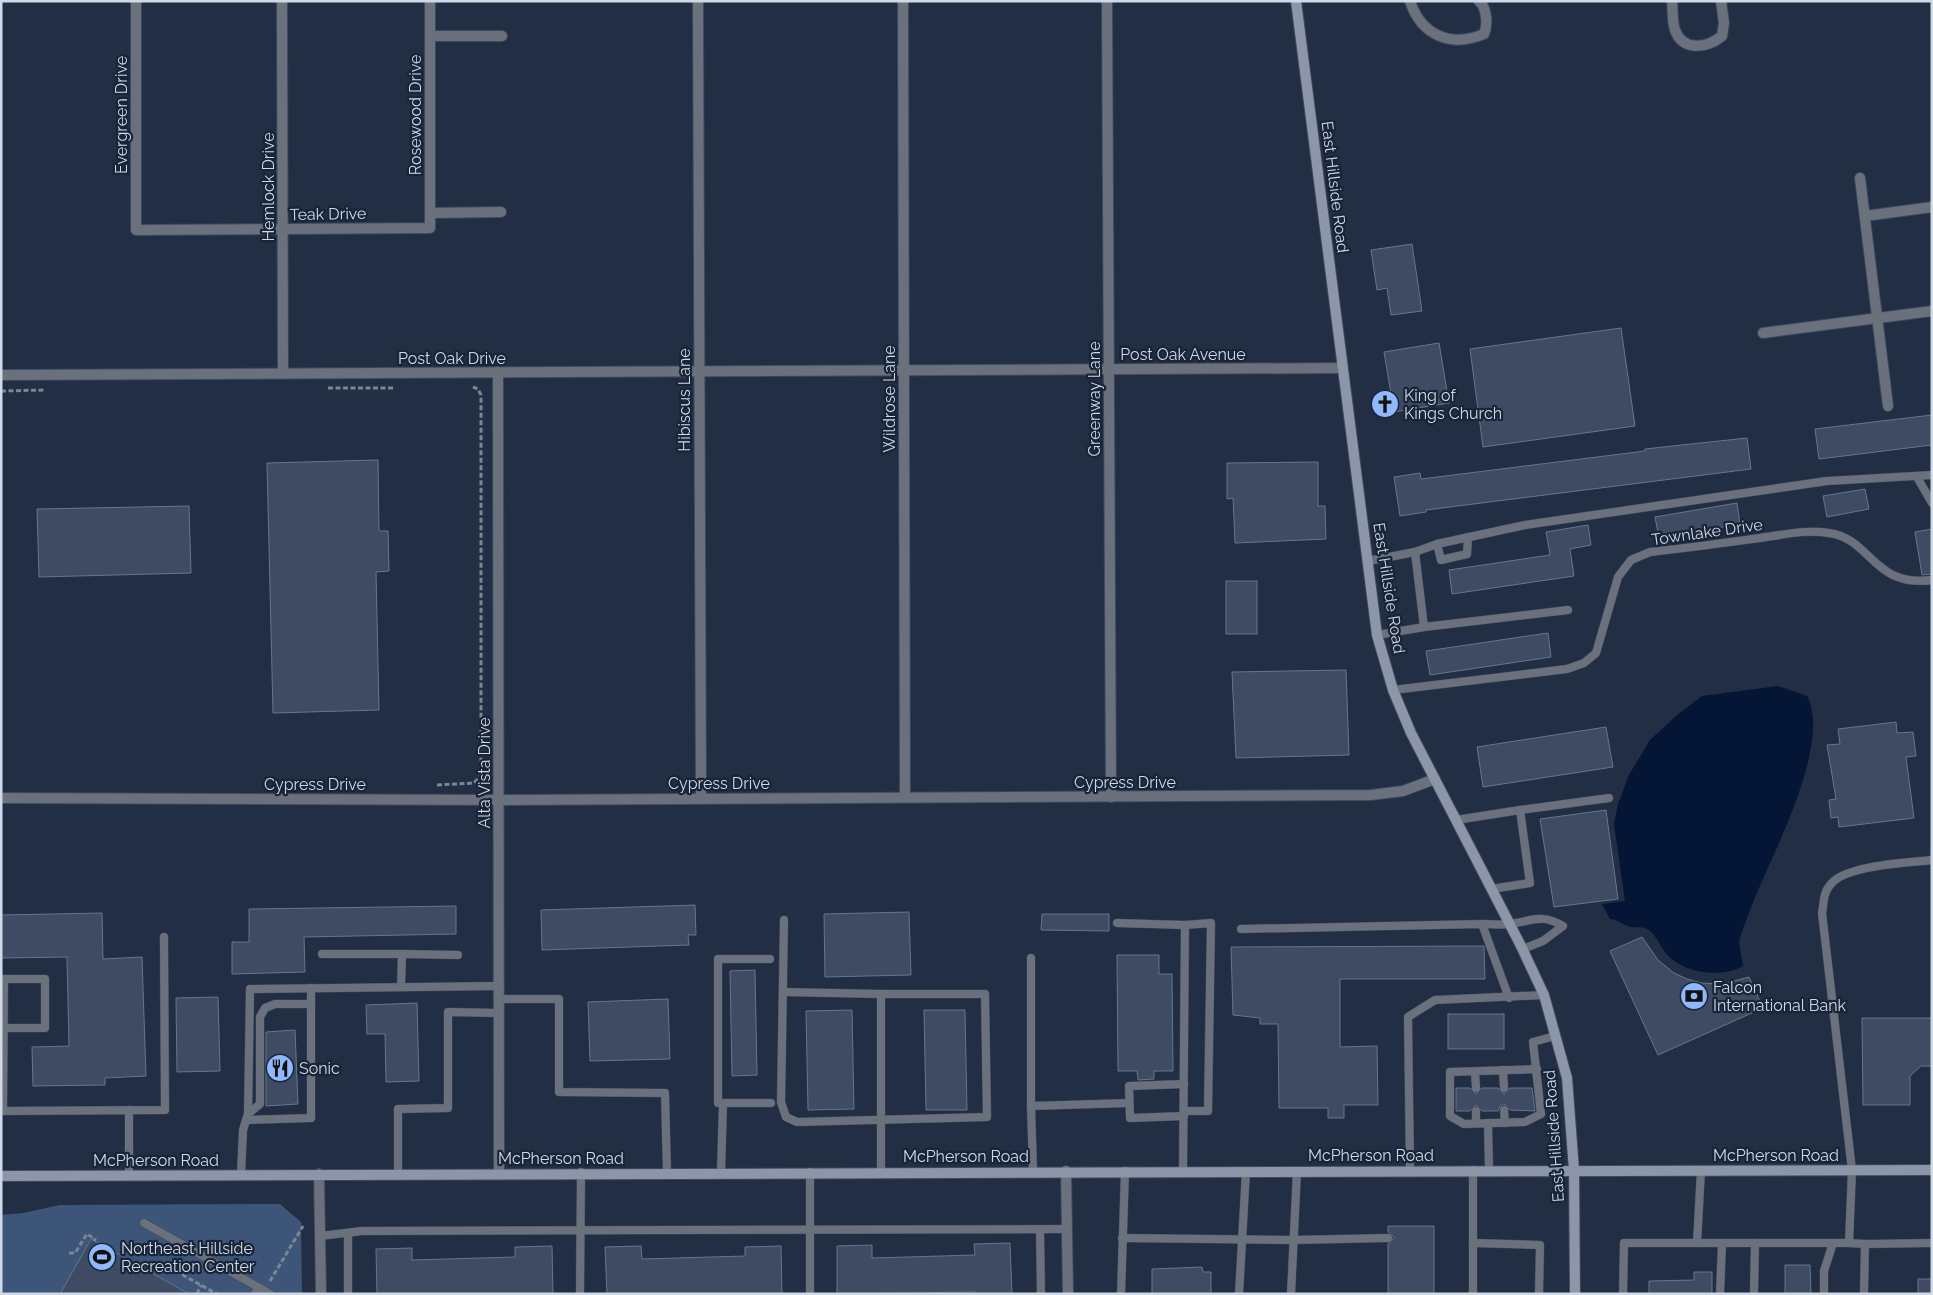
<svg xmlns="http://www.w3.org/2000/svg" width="1933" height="1295" font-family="Raleway,sans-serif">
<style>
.green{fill:#3e557a}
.water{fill:#041536}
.building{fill:#3e4b62;stroke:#67768e}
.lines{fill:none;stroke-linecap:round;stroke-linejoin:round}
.lane-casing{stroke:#3d495d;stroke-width:9}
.street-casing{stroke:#3d495d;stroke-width:12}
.secondary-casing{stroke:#3d495d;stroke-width:12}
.path{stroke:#7a8596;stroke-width:3;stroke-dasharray:5 2.5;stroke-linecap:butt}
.lane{stroke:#6a717c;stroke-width:8}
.street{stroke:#6a717c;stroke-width:10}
.secondary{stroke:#8c96a8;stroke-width:10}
.labels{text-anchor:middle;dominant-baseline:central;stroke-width:4.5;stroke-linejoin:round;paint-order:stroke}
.street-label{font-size:16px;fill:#d0d9e6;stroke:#182438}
.poi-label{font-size:16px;fill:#d0d9e6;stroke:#182438;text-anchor:start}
</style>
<rect width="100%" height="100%" fill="#212e43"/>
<polygon class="green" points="280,1204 301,1222 302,1294 1,1294 1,1215 23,1213 60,1205"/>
<path class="water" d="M1778 686 1807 696C1831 740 1778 844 1759 888 1752 903 1747 919 1741 934L1739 942 1743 966C1720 979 1681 973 1665 952 1660 946 1656 935 1649 930 1644 926 1637 928 1631 927 1622 925 1618 919 1610 919L1602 904 1625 901 1614 824 1618 804 1629 775 1650 740 1676 716 1702 696Z"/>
<g class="building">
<polygon points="1412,244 1422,311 1391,315 1387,288 1377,290 1371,250"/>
<polygon points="1621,328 1635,426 1483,447 1470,349"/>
<polygon points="1439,343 1449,403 1394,412 1384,352"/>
<polygon points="1932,415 1932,445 1819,459 1815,429"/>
<polygon points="1747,438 1751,469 1426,510 1426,512 1400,516 1394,477 1420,473 1421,479 1645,451 1645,449"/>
<polygon points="378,460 379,531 388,531 389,571 376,572 379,710 273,713 267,463"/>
<polygon points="1318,462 1318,506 1325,506 1326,539 1235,543 1233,498 1227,499 1227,463"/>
<polygon points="1865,489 1869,509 1827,517 1823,496"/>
<polygon points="1737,503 1740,524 1659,538 1655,517"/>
<polygon points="189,506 191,573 39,577 37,509"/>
<polygon points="1588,525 1591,545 1570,549 1574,576 1452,594 1449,570 1550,555 1546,532"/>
<polygon points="1932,529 1932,574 1922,575 1915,532"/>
<rect x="1226" y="581" width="31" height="53"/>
<polygon points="1548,633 1551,657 1430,675 1426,651"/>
<polygon points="1346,670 1349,755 1236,758 1232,672"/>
<polygon points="1896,722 1897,733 1913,732 1916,756 1906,757 1914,818 1839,827 1838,817 1831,818 1829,800 1836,799 1827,745 1840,744 1838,729"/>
<polygon points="1606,727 1613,767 1483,787 1477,747"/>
<polygon points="1606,810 1618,899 1554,907 1540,819"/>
<polygon points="695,905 696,935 688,935 689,945 542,950 541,910"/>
<polygon points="456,906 456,934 304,937 305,972 232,974 232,942 249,942 249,909"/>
<polygon points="909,912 911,975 825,977 824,914"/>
<polygon points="102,913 103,959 142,957 146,1076 105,1078 105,1085 33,1086 32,1047 69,1046 67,957 1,958 1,915"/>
<polygon points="1042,914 1109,914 1109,931 1041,930"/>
<polygon points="1642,937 1658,960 1674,973 1687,979 1701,983 1722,984 1749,977 1763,1008 1658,1055 1610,951"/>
<polygon points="1484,946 1485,979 1340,979 1340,1047 1377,1046 1378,1105 1344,1105 1344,1118 1328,1118 1328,1108 1279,1108 1278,1024 1260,1024 1260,1018 1233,1015 1231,947"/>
<polygon points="1117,955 1159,955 1159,974 1172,974 1173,1071 1154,1071 1154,1079 1138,1080 1137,1071 1118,1071"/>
<polygon points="755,970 757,1075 732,1076 730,971"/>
<polygon points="218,997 220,1071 177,1072 176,998"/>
<polygon points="668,999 670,1059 590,1061 588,1002"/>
<polygon points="417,1003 419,1081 386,1082 385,1034 367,1034 366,1005"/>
<polygon points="852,1010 854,1109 808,1110 806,1011"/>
<polygon points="924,1010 965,1010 967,1110 926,1110"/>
<rect x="1448" y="1014" width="56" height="35"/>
<polygon points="1862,1018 1932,1018 1932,1066 1921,1066 1910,1076 1910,1105 1863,1105"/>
<polygon points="295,1030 298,1104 266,1106 266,1032"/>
<polygon points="1456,1088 1470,1088 1476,1094 1482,1088 1498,1088 1504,1094 1510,1088 1532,1088 1535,1111 1510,1110 1504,1104 1500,1106 1498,1111 1482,1111 1476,1105 1470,1111 1456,1111"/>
<polygon points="1388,1226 1434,1226 1434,1294 1388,1294 1388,1244 1394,1238 1392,1235 1388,1232"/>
<polygon points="91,1239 152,1273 189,1294 60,1294"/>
<polygon points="1010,1243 1012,1294 976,1294 976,1292 837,1294 837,1246 872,1245 872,1258 975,1255 974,1244"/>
<polygon points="552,1246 553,1294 377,1294 376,1249 412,1248 412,1260 515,1257 515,1247"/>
<polygon points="641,1246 642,1259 745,1256 745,1247 781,1246 782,1294 607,1294 605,1247"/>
<polygon points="1785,1265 1810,1265 1811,1294 1785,1294"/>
<polygon points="1202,1267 1203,1272 1211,1272 1211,1294 1152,1294 1152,1269"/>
<polygon points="1694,1272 1712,1272 1712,1294 1649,1294 1649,1281 1694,1280"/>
<rect x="1918" y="1279" width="14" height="15"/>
</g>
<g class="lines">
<g class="lane-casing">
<g id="lane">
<polyline points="1917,477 1932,503"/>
<polyline points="1437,544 1441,560 1467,554 1468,537"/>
<polyline points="1415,552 1424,627"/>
<polyline points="1368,561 1415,552 1437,544 1525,525 1827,481 1932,475"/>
<polyline points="1377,635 1424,627 1568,610"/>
<path d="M1393 690 1567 669 1584 663 1596 653 1618 577 1631 560 1650 552C1687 548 1723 543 1760 538 1782 535 1806 529 1829 533 1872 539 1873 588 1932 580"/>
<polyline points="1456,820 1520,810"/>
<polyline points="1491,889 1530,883 1520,810 1609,798"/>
<polyline points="784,920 781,1102 786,1117 797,1122 987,1117 985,994 881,994 881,1171"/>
<polyline points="1117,923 1185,925 1183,1171"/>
<path d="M1482 924C1491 924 1501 925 1510 924 1533 921 1541 913 1563 926L1543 941 1523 949"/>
<polyline points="1241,929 1482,924 1509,998"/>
<polyline points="322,954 402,954 401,987"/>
<polyline points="402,954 458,955"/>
<polyline points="770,959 718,959 718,1103 771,1103"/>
<polyline points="1,979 45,979 45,1028 4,1028"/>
<polyline points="783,992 881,994"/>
<polyline points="498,999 559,999 559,1092 665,1093 667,1172"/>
<polyline points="1537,1069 1450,1072 1450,1116 1464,1124 1525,1122 1541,1114 1533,1042 1555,1036"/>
<polyline points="1503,1070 1504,1088"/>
<polyline points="1475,1072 1476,1088"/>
<polyline points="1031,1106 1031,958"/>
<polyline points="129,1110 129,1175"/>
<polyline points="1504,1110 1505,1123"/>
<polyline points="1,1111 165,1110 164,937"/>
<polyline points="3,1111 4,979"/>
<polyline points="1184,1111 1208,1111 1211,923 1185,925"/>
<polyline points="248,1114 260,1104 260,1017 265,1008 275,1004 311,1004"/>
<polyline points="1184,1116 1130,1118 1129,1086 1184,1084"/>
<polyline points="246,1120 311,1118 311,988"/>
<polyline points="1476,1123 1476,1111"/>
<polyline points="1488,1123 1489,1170"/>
<polyline points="1410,1170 1408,1017 1435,1000 1544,995"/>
<polyline points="1473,1170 1473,1294"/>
<polyline points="1033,1171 1031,1106 1129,1103"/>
<polyline points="721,1172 723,1104"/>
<polyline points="398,1173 398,1109 448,1108 448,1012 499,1013"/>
<polyline points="241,1174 243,1130 248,1114 250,989 499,986"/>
<polyline points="144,1223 258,1287 255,1294"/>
<polyline points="1040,1230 1041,1294"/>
<polyline points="348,1233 348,1294"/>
<polyline points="320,1236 362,1231 1067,1229"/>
<polyline points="1122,1238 1293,1240 1388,1238"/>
<polyline points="1473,1243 1540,1245 1539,1294"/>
<polyline points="1697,1243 1701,1170"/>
<polyline points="1865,1244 1932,1243"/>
<polyline points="258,1287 270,1294"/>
<polyline points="580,1294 581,1172"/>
<polyline points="810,1294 810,1172"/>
<polyline points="1121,1294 1125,1171"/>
<polyline points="1239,1294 1246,1171"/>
<polyline points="1291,1294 1297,1171"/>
<polyline points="1623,1294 1624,1243 1849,1243"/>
<polyline points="1720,1294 1722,1243"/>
<polyline points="1754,1294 1755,1243"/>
<polyline points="1824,1294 1824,1271 1833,1243"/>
<path d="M1864 1294 1865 1244 1849 1243 1852 1170 1822 913C1824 903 1823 892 1831 884 1846 865 1908 863 1932 860"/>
</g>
</g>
<g class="street-casing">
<g id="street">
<polyline points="136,1 136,230 430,228 430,1"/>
<polyline points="282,1 283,373"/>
<polyline points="698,1 701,798"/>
<polyline points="903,1 905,797"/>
<polyline points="1107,1 1111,797"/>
<path d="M1410 1C1421 35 1450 48 1484 34 1488 25 1487 8 1479 1"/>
<path d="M1672 1C1673 10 1672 22 1675 30 1683 52 1707 48 1722 36L1724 23 1721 1"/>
<polyline points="430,36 502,36"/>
<polyline points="1860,178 1888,406"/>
<polyline points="430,213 501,212"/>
<polyline points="1865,216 1932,207"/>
<polyline points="1763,333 1932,311"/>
<polyline points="498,372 499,1173"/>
<polyline points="1,375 1343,368"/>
<polyline points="1,798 499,800 1371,795 1403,791 1435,779"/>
<polyline points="1066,1171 1068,1294"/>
<polyline points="319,1174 321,1294"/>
</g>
</g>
<g class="secondary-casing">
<g id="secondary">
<polyline points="1296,1 1377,635 1393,690 1411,733 1521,946 1544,995 1567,1078 1574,1170 1575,1294"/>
<polyline points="1,1176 1932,1170"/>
</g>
</g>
<g class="path">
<polyline points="328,388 394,388"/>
<polyline points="1,391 44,390"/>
<polyline points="437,785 474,783 481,775 481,395 478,389 473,387"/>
<polyline points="69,1253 75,1253 87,1234 95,1239 94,1241"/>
<polyline points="152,1273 157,1265 163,1264 217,1294"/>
<polyline points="270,1281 303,1226"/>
<polyline points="197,1294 201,1285"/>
</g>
<use href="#lane" class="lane"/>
<use href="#street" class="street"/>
<use href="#secondary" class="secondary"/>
</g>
<defs>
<g id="church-disc" transform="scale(1.4375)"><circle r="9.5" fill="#90b8fd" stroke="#182438"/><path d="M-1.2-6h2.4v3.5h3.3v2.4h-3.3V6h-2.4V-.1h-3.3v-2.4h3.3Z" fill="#111"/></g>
<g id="bank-disc" transform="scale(1.4375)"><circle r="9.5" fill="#90b8fd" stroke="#182438"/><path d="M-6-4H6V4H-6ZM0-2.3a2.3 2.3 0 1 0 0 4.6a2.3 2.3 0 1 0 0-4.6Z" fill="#111"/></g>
<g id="restaurant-disc" transform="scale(1.4375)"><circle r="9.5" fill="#90b8fd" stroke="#182438"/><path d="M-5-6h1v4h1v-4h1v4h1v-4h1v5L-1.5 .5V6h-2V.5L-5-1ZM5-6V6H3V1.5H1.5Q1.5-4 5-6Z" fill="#111"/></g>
<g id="stadium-disc" transform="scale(1.4375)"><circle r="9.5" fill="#90b8fd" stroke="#182438"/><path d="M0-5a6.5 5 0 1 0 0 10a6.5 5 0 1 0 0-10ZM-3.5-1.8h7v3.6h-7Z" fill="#111"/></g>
</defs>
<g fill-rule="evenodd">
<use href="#church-disc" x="1385" y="404"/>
<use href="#bank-disc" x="1694" y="996"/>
<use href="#restaurant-disc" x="280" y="1068"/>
<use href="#stadium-disc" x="102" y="1257"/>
</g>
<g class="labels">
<g class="street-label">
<text transform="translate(121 115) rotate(-90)">Evergreen Drive</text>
<text transform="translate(415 115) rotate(-90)">Rosewood Drive</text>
<text transform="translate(268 187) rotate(-90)">Hemlock Drive</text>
<text transform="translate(1335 187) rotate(83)">East Hillside Road</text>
<text transform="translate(328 214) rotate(-1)">Teak Drive</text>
<text x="1183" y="354">Post Oak Avenue</text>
<text x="452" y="358">Post Oak Drive</text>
<text transform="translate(889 399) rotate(-90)">Wildrose Lane</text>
<text transform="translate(1094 399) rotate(-90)">Greenway Lane</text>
<text transform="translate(684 400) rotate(-90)">Hibiscus Lane</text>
<text transform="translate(1707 532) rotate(-8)">Townlake Drive</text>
<text transform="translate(1389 588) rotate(81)">East Hillside Road</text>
<text transform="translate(484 773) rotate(-90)">Alta Vista Drive</text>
<text x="1125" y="782">Cypress Drive</text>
<text x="719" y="783">Cypress Drive</text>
<text x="315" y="784">Cypress Drive</text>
<text transform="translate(1554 1136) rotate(-94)">East Hillside Road</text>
<text x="1371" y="1155">McPherson Road</text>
<text x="1776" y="1155">McPherson Road</text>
<text x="966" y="1156">McPherson Road</text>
<text x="561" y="1158">McPherson Road</text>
<text x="156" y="1160">McPherson Road</text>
</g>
<g class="poi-label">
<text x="1404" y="395">King of<tspan x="1404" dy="18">Kings Church</tspan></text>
<text x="1713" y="987">Falcon<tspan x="1713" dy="18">International Bank</tspan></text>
<text x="299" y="1068">Sonic</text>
<text x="121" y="1248">Northeast Hillside<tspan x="121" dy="18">Recreation Center</tspan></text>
</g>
</g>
<rect width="1933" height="1295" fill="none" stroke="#d0d9e6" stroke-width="5"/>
</svg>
